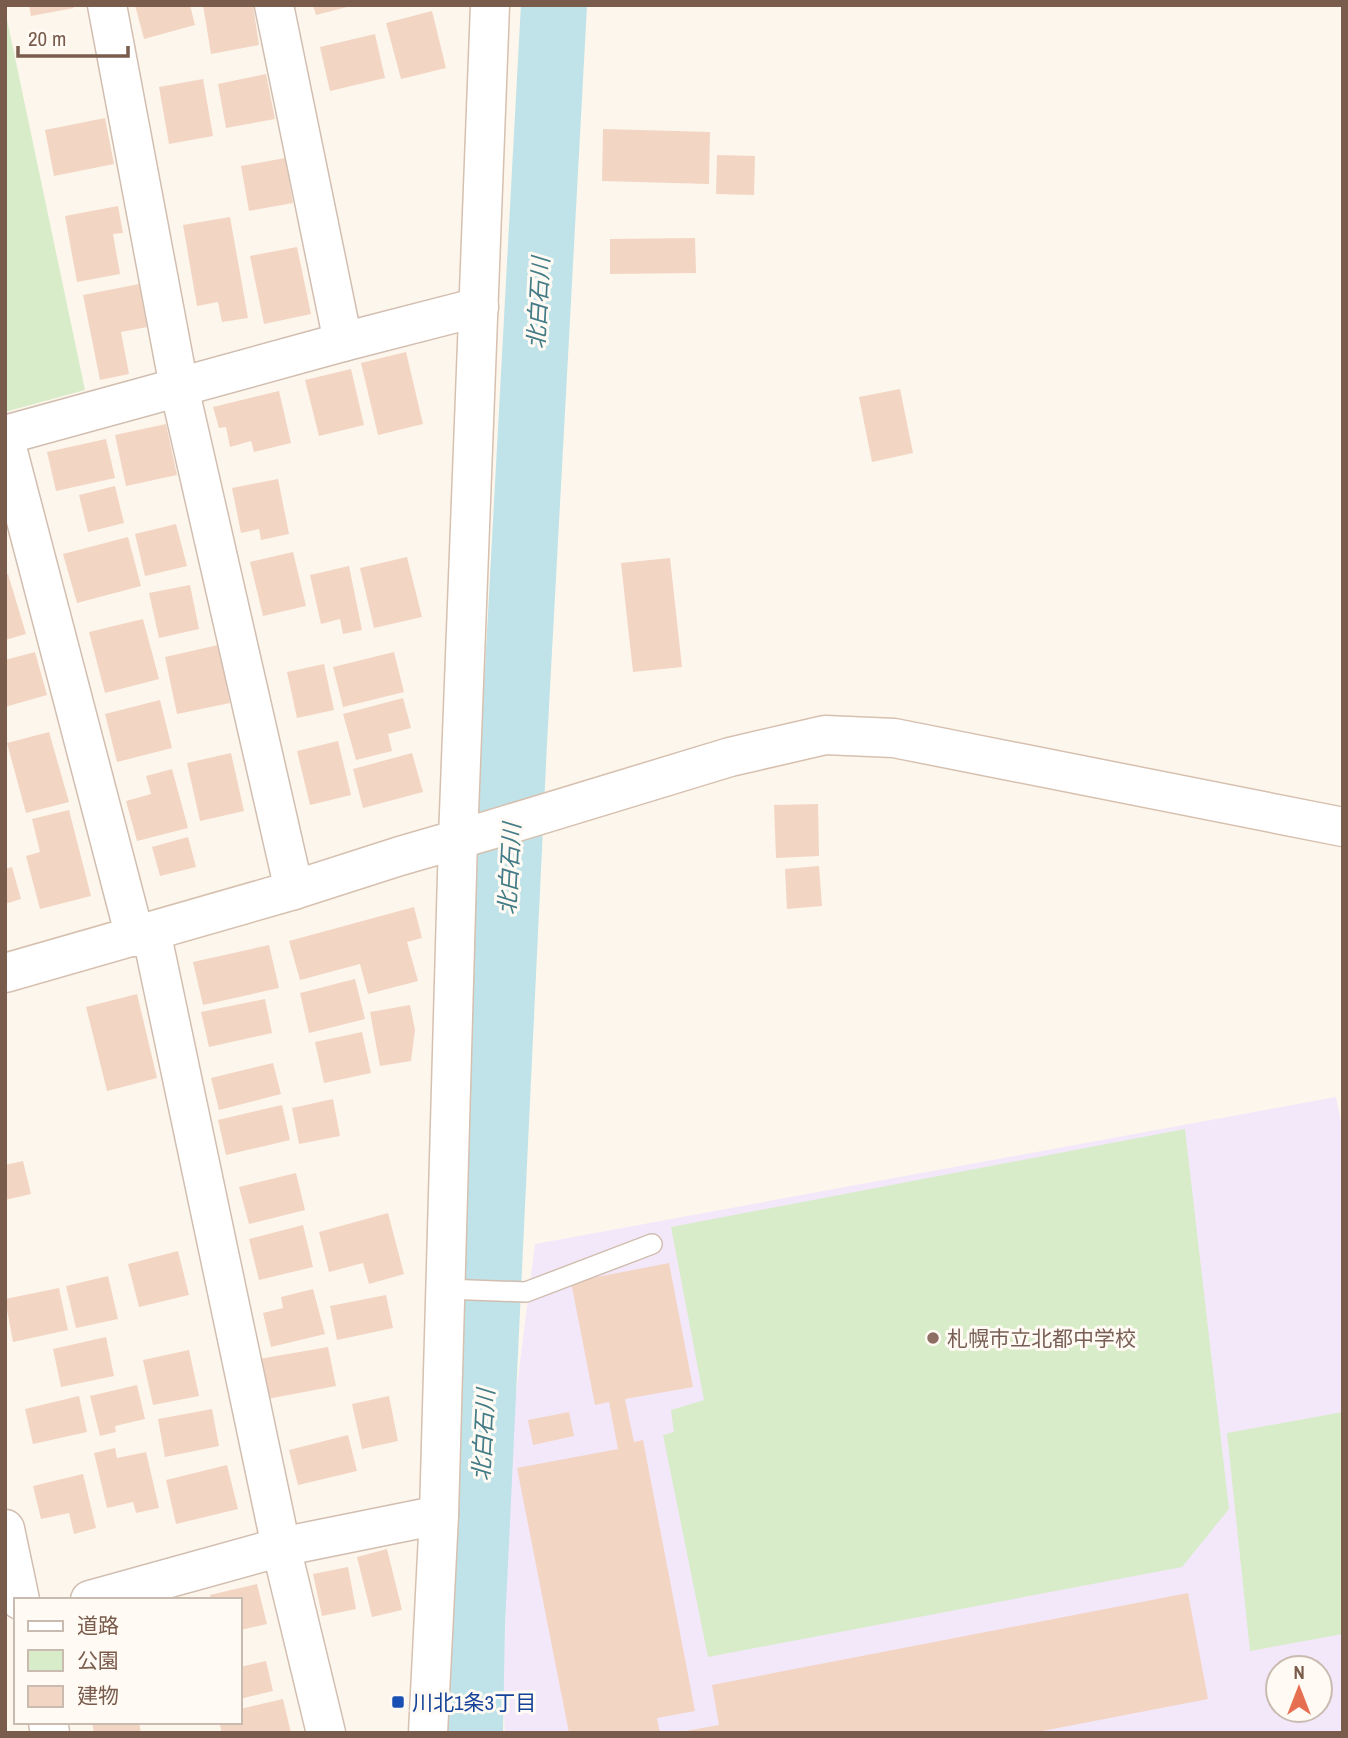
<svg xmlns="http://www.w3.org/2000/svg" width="1348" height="1738" font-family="'Archivo Narrow','Noto Sans JP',sans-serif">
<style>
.education{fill:#f3e8fa;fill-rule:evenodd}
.green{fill:#d8ecc9}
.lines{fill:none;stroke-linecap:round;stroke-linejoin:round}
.river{stroke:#bfe3e8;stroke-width:66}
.building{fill:#f3d5c3}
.lane-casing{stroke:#d1beb0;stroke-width:22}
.street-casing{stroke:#d1beb0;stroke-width:41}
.secondary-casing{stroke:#d6c0b0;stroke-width:41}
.lane{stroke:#fff;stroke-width:19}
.street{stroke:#fff;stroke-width:38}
.secondary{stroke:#fff;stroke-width:38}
.education-dot{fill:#8d6e63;stroke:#fffaf3;stroke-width:2.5}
.transit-dot{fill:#1a4fb4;stroke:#fffaf3;stroke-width:2.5}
.labels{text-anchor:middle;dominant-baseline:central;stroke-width:6;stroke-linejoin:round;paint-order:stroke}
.education-label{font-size:21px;fill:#785e54;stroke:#fffaf3;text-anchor:start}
.transit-label{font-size:21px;fill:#164399;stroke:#fffaf3;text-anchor:start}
.water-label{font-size:23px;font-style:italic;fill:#437c86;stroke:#fffaf3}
</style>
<rect width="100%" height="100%" fill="#fdf6ec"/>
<path class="education" d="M1336 1097 1343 1131V1731L1335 1733H505L503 1703 511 1433 535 1244ZM1278 1668H1320V1710H1278Z"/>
<g class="green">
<polygon points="5,10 85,390 5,412"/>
<polygon points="1185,1129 1229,1509 1182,1567 708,1657 663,1435 674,1432 671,1410 704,1400 671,1227"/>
<polygon points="1343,1412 1343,1634 1250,1651 1227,1433"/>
</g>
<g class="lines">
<polyline class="river" points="470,1733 472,1626 514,743 554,5"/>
</g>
<g class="building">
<polygon points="29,5 74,5 74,8 31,16"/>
<polygon points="135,5 190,5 195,25 144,39"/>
<polygon points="203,5 253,5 259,45 211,54"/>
<polygon points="313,5 351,5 351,6 316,15"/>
<polygon points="432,11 446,68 401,79 386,23"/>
<polygon points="375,34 385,78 330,91 320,47"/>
<polygon points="266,74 275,119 226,128 218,84"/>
<polygon points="203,79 213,136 169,144 159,87"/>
<polygon points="105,118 114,164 54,176 45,130"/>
<polygon points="603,129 710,132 709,184 602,181"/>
<polygon points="717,155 755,156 754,195 716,194"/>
<polygon points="285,158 293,203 249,211 241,166"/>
<polygon points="118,206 123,233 113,234 120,274 77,282 65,216"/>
<polygon points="230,217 248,318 222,322 218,302 197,306 183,225"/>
<polygon points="695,238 696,273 610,274 610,239"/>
<polygon points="297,247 311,314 264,324 250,256"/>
<polygon points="139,284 147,327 121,332 129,374 100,380 83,295"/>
<polygon points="406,352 423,424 378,435 361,363"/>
<polygon points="351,369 364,425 319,436 305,380"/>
<polygon points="900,389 913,453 872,462 859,397"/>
<polygon points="279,391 291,443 254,452 251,441 230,447 226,427 219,428 213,407"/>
<polygon points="166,424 177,475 126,486 115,435"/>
<polygon points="106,439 115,478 56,491 47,452"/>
<polygon points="278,479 289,534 261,540 259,529 241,533 232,488"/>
<polygon points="115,486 124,523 88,532 79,495"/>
<polygon points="176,524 187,566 145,576 135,534"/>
<polygon points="128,537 141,586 77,603 63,554"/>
<polygon points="293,552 306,606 263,616 250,562"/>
<polygon points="407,557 422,617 374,628 360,568"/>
<polygon points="670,558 682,667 633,672 621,563"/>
<polygon points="349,566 362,630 343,634 340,619 321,624 310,575"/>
<polygon points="8,574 26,634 5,640 5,575"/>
<polygon points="190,585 199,629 159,638 149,593"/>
<polygon points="143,619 159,679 105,693 89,632"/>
<polygon points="218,645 230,703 177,714 165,657"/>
<polygon points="35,652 47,695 5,707 5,660"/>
<polygon points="394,652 404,692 343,707 333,667"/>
<polygon points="324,664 334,710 297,718 287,672"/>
<polygon points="403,698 411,728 388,734 392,751 356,760 343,714"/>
<polygon points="160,700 172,748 117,762 105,714"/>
<polygon points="49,732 69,802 26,813 7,743"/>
<polygon points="338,741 351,795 310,805 297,751"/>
<polygon points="231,753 244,811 200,821 187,763"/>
<polygon points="412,753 423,792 363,808 353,769"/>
<polygon points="172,769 188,828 137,841 126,801 151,794 146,776"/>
<polygon points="818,804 819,856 776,858 774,805"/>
<polygon points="69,810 91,896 40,909 26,856 40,852 32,819"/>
<polygon points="188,837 196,867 160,876 152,847"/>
<polygon points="819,866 822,906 787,909 785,869"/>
<polygon points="12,867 21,899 5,904 5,869"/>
<polygon points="414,907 422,938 407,942 418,981 368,994 360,964 300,980 289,941"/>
<polygon points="269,945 279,988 203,1005 193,962"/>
<polygon points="355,979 365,1019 309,1033 300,993"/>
<polygon points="137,994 157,1078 107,1091 86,1007"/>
<polygon points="265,999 272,1033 209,1047 201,1012"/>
<polygon points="410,1005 415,1030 411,1061 380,1066 370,1012"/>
<polygon points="362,1032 371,1073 324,1083 315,1042"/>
<polygon points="273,1063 281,1094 219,1110 211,1078"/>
<polygon points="333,1099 340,1136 299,1144 292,1108"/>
<polygon points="282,1105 290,1140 226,1155 218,1120"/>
<polygon points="23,1161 31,1194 5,1200 5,1165"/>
<polygon points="296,1173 305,1210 249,1224 239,1187"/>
<polygon points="388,1213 404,1274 369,1284 363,1263 329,1272 319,1232"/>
<polygon points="303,1225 313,1267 259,1280 249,1239"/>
<polygon points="178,1251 189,1295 139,1307 128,1264"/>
<polygon points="669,1263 693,1387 625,1399 634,1442 643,1440 695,1711 657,1718 660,1733 569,1733 517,1468 618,1449 609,1402 595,1405 571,1282"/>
<polygon points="108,1276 118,1319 76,1328 66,1286"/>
<polygon points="59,1288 68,1330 13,1342 5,1299"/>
<polygon points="313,1289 325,1334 271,1347 263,1313 283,1308 281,1297"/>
<polygon points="386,1295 393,1328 337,1340 330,1306"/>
<polygon points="106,1337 114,1376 61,1387 53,1349"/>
<polygon points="328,1347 336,1386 267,1399 259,1359"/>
<polygon points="189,1350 199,1396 153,1405 143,1360"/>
<polygon points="137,1385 145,1419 115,1426 116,1432 100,1436 90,1396"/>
<polygon points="79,1396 87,1432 33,1444 25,1409"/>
<polygon points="389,1396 398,1441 362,1449 352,1404"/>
<polygon points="212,1409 219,1446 165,1457 158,1419"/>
<polygon points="569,1412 574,1436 533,1445 528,1420"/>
<polygon points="348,1435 357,1471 298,1485 289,1450"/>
<polygon points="115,1448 117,1458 146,1452 159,1508 136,1513 133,1502 107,1508 94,1453"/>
<polygon points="227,1465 238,1509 176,1524 166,1480"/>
<polygon points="83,1474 96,1528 74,1534 69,1513 41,1519 33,1486"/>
<polygon points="387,1549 402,1610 372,1617 357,1557"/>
<polygon points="348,1567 356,1609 322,1616 313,1574"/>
<polygon points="257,1584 267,1624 240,1630 240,1600 211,1600 210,1595"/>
<polygon points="1188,1593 1208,1699 1032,1733 685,1733 685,1731 719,1725 712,1685"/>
<polygon points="266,1661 273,1691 240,1699 240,1667"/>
<polygon points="283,1699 291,1733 222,1733 219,1722 240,1722 240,1709"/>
<polygon points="92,1722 139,1722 141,1733 94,1733"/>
</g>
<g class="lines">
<g class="lane-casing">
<polyline id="lane" points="445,1289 526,1292 652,1244"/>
</g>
<g class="street-casing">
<g id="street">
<polyline points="107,5 179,387 294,890"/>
<polyline points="274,5 343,342"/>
<polyline points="5,435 343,342 479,307"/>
<polyline points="5,440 135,937"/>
<polyline points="151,931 281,1547 326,1733"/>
<polyline points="5,1529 20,1600"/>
<polyline points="90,1600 281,1547 439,1515"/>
<polyline points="48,1722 50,1733"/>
</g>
</g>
<g class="secondary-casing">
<g id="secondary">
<polyline points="5,973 294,890 400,856 490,830 730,757 825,735 894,738 1343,827"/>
<polyline points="428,1733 439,1515 458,839 490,5"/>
</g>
</g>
<use href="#lane" class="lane"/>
<use href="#street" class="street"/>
<use href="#secondary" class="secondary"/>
</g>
<circle class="education-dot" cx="933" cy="1338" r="7"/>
<rect class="transit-dot" x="391" y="1695" width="14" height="14" rx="3.5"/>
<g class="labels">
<g class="education-label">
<text x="947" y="1338">札幌市立北都中学校</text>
</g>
<g class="transit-label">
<text x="412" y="1702">川北1条3丁目</text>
</g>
<g class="water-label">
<text transform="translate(538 303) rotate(-87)">北白石川</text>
<text transform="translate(509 869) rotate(-87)">北白石川</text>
<text transform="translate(483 1435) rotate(-87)">北白石川</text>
</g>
</g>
<rect width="1348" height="1738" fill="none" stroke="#7a5c4d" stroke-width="14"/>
<rect x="14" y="1598" width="228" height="126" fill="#fffaf3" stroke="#cabbb1" stroke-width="2"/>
<rect x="28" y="1621" width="35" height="10" fill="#ffffff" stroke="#cabbb1" stroke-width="2"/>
<text x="77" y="1633" font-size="21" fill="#7a5c4d">道路</text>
<rect x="28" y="1650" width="35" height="21" fill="#d8ecc9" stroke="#cabbb1" stroke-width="2"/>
<text x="77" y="1668" font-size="21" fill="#7a5c4d">公園</text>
<rect x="28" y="1686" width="35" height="21" fill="#f3d5c3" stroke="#cabbb1" stroke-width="2"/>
<text x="77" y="1703" font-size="21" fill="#7a5c4d">建物</text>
<g transform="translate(1299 1689)"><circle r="33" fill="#fffaf3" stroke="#cabbb1" stroke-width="2"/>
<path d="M0-5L12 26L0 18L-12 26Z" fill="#e76f51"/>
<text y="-10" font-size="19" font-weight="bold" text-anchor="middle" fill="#7a5c4d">N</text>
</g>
<path d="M18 46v10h110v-10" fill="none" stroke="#7a5c4d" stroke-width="3.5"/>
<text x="28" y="46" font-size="21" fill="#7a5c4d" stroke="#fffaf3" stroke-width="5" paint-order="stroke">20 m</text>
</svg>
